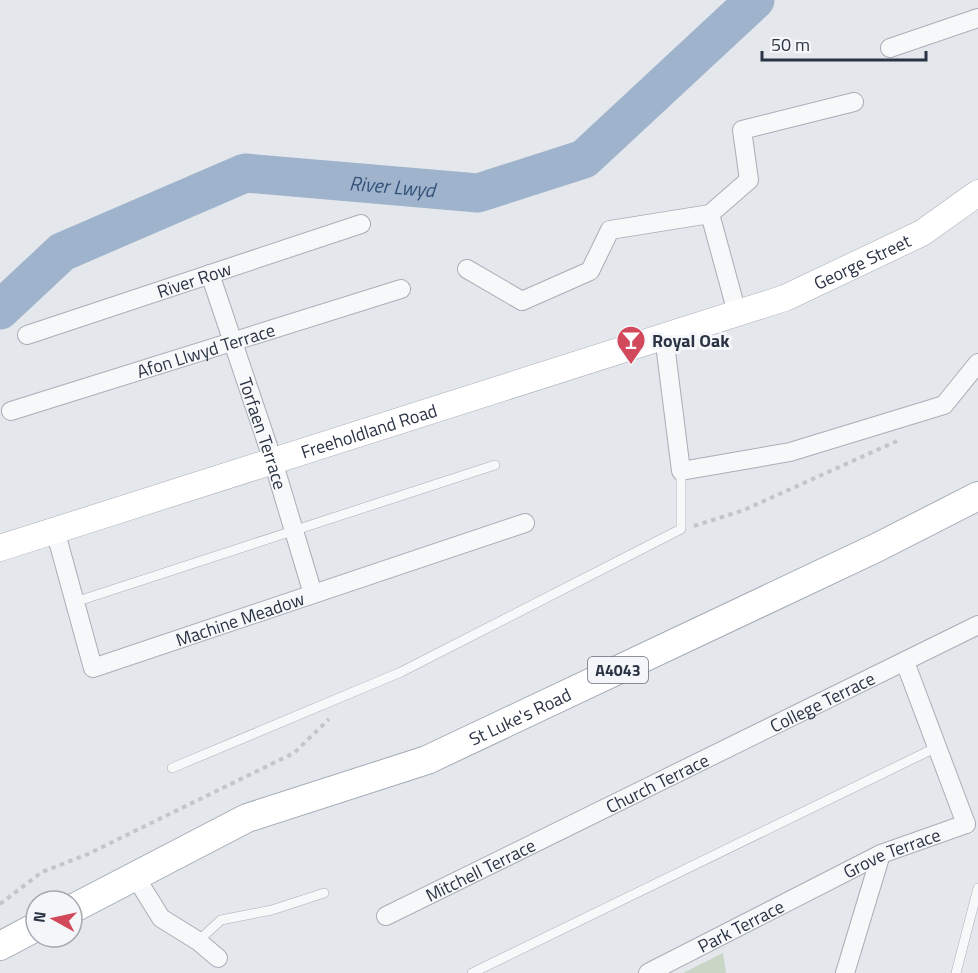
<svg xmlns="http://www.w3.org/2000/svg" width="978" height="973" font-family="'Titillium Web',sans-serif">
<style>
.green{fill:#c9d6c5}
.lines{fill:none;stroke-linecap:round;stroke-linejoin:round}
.river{stroke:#9fb4cc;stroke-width:39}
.lane-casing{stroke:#a9aeb7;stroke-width:10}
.street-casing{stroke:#a9aeb7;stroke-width:20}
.secondary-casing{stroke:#a9aeb7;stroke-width:27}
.primary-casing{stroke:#a3abb8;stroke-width:30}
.path{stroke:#c2c5cb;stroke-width:4;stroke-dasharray:4.5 4.5;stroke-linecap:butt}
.lane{stroke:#f7f8fa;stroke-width:9}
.street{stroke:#f7f8fa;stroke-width:18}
.secondary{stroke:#fff;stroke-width:26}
.primary{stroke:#fff;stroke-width:28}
.labels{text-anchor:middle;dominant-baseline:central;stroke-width:6;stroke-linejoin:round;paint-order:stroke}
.shield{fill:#f4f6f9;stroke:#676e7b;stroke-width:1.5}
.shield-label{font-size:16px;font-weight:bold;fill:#2b3445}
.street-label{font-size:18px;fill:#2b3445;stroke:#f4f6f9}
.poi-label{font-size:18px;font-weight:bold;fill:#2b3445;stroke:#f4f6f9;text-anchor:start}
.water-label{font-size:20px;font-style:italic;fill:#34527a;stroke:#f4f6f9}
</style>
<rect width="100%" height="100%" fill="#e4e7ec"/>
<polygon class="green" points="723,953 726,973 683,973"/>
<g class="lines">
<path class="river" id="s1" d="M0 310 62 252 245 173 478 193 584 159 755 0"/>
<g class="lane-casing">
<g id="lane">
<polyline points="75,602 495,465"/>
<polyline points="172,768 401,672 681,529 681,471"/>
<polyline points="198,941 221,920 272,910 324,893"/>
<polyline points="472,973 937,747"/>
<polyline points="956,973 978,888"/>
</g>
</g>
<g class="street-casing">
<g id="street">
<polyline points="890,48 978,18"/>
<polyline points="710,214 749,180 742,130 854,102"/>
<polyline points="467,269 522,301 590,271 610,230 710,214 737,313"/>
<path id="s2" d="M210 274 273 461 313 594"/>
<path id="s3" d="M27 335 361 224"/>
<polyline points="664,336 681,471 790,452 944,405 978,363"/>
<path id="s4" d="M11 411 401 289"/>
<path id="s5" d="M55 530 93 668 525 523"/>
<polyline points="905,662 966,824"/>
<polyline points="135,876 161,918 198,941 218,958"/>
<path id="s6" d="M386 916 978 625"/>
<path id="s7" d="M648 973 881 854 966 824"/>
<polyline points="845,973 881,854"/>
</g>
</g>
<g class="secondary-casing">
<g id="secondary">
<path id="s8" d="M0 548 785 298 922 233 978 193"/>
</g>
</g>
<g class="primary-casing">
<g id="primary">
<path id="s9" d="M72 909 247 818 427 760 876 548 978 496"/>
<polyline points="0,946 36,927"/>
</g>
</g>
<g class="path">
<polyline points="694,526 744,510 897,441"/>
<polyline points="0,904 42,872 88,854 294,753 329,719"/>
</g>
<use href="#lane" class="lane"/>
<use href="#street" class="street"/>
<use href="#secondary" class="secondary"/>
<use href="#primary" class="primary"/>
</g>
<defs>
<g id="bar-pin" transform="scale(1.5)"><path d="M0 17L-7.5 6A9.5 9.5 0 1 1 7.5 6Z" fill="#d1495b" stroke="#f4f6f9"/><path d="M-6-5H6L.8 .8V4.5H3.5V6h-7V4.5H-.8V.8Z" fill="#fff"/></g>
</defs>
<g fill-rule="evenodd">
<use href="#bar-pin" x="631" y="340"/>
</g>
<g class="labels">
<rect class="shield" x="588" y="657" width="60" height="26" rx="4.5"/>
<g class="shield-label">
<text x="618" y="670">A4043</text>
</g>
<g class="street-label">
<text stroke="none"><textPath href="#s8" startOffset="909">George Street</textPath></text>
<text stroke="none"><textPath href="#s3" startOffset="176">River Row</textPath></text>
<text stroke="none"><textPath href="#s4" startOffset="204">Afon Llwyd Terrace</textPath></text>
<text stroke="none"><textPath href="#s8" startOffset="387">Freeholdland Road</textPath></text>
<text stroke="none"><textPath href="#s2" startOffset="168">Torfaen Terrace</textPath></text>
<text stroke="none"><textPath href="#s5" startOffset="298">Machine Meadow</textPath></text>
<text stroke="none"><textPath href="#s6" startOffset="486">College Terrace</textPath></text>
<text stroke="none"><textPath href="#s9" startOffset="489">St Luke's Road</textPath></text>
<text stroke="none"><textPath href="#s6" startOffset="302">Church Terrace</textPath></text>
<text stroke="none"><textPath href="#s7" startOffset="272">Grove Terrace</textPath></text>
<text stroke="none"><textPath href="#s6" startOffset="105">Mitchell Terrace</textPath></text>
<text stroke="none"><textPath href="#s7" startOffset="104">Park Terrace</textPath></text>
</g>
<g class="poi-label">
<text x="652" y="340">Royal Oak</text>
</g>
<g class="water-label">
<text stroke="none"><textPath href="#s1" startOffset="432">River Lwyd</textPath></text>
</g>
</g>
<g transform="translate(54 919) rotate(278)"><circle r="28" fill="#f4f6f9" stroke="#a4a8b1" stroke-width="1.5"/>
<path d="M0-4.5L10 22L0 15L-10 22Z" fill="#d1495b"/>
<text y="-9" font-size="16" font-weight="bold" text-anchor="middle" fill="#2b3445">N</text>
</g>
<path d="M762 51v9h164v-9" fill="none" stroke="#2b3445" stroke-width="3"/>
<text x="771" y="51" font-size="18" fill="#2b3445" stroke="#f4f6f9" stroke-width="4.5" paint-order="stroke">50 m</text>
</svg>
